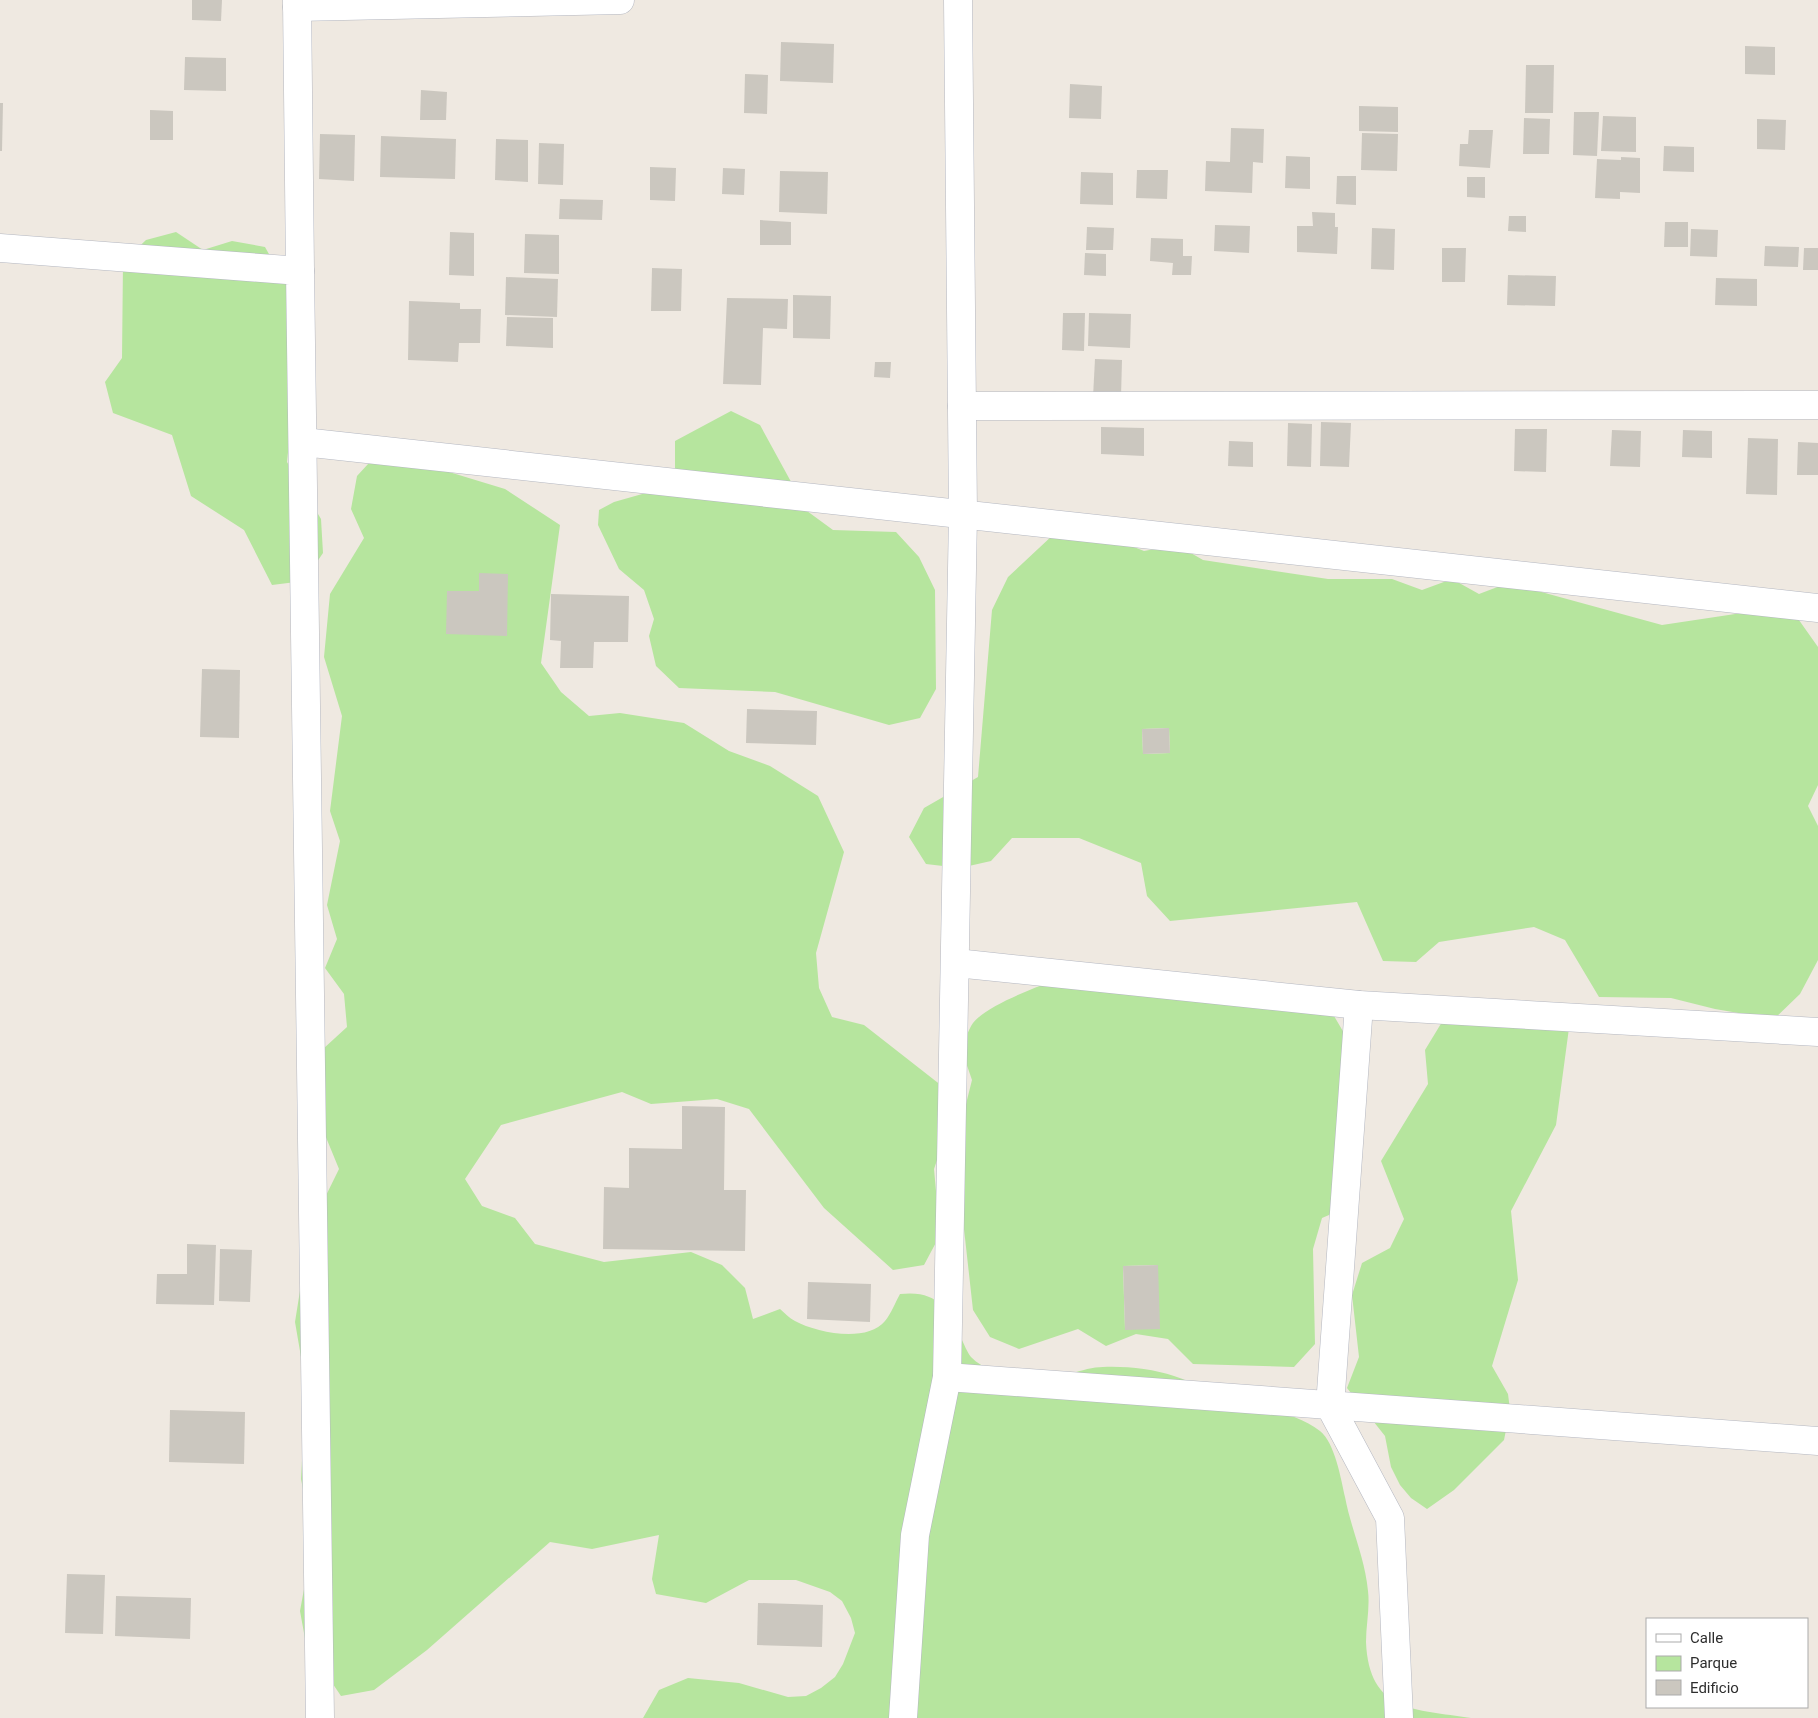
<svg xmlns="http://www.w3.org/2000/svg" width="1818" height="1718" font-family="Roboto,sans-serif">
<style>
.green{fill:#b6e59e;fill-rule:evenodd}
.building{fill:#cbc7bf}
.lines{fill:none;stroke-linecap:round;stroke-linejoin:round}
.street-casing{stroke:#b4b7c1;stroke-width:29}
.street{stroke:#fff;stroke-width:28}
</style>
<rect width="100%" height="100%" fill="#efe9e1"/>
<g class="green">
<polygon points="176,232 203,250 232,241 265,247 293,297 297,364 287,462 321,519 323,553 304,581 272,585 244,530 191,496 172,435 113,413 105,382 122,358 123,262 146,240"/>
<polygon points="731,411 760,425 807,511 833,530 896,532 919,557 935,590 936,689 920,718 889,725 775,692 679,688 656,666 649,636 654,619 644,590 619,569 598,525 599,510 614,502 681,483 675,473 675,441"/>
<path d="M380 451 505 489 560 525 541 663 561 692 589 716 620 713 684 723 729 751 770 766 818 796 844 852 816 953 819 988 832 1017 864 1025 942 1086 951 1118 934 1169 940 1235 924 1265 893 1270 824 1208 749 1109 717 1099 651 1104 622 1092 501 1125 465 1179 482 1206 515 1218 535 1244 604 1262 691 1252 722 1265 745 1288 753 1319 780 1309C785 1313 789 1318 795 1321 817 1333 867 1343 885 1321 891 1314 895 1303 900 1294 938 1290 946 1308 961 1338 964 1344 967 1352 971 1357 984 1371 1007 1374 1025 1379 1047 1386 1080 1367 1103 1367 1126 1366 1153 1369 1174 1376 1195 1383 1216 1394 1237 1401 1265 1410 1296 1412 1320 1431 1335 1443 1341 1479 1345 1497 1351 1529 1365 1558 1368 1591 1370 1608 1366 1625 1366 1642 1369 1713 1415 1709 1471 1718H643L659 1690 688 1678 739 1683 788 1697 806 1696 821 1688 835 1677 843 1664 855 1633 851 1618 842 1601 830 1592 796 1580H749L706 1603 656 1594 652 1579 659 1535 592 1549 550 1542 427 1650 374 1690 341 1696 306 1644 300 1611 313 1540 301 1479 306 1386 295 1322 310 1228 339 1169 316 1113 323 1049 347 1027 344 994 325 968 337 939 327 905 340 841 330 811 342 716 324 657 330 594 364 538 351 509 357 476Z"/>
<path d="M1087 528 1144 551 1177 545 1203 560 1328 579H1392L1422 590 1452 579 1479 594 1508 583 1662 625 1789 606 1818 647V785L1808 806 1818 826V960L1800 994 1774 1019 1715 1009 1671 998 1599 997 1565 940 1534 927 1439 942 1416 962 1383 961 1357 902 1170 921 1147 896 1141 863 1079 838H1012L991 861 960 868 926 864 909 837 924 808 978 777 992 610 1008 577 1054 534ZM1169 728 1170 753 1143 754 1142 729Z"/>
<path d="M1063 977 1327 1004 1344 1033 1357 1203 1322 1218 1313 1249 1315 1344 1294 1367 1193 1364 1168 1339 1136 1334 1106 1346 1078 1329 1019 1349 990 1337 973 1310 962 1211 963 1116 972 1080 961 1048C965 1041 968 1030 973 1023 988 1004 1040 986 1063 977ZM1157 1265 1159 1328 1125 1329 1123 1266Z"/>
<polygon points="1442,1022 1569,1028 1556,1125 1511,1211 1518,1280 1492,1366 1508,1394 1510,1410 1504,1440 1454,1490 1427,1509 1411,1498 1400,1485 1391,1467 1385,1436 1347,1388 1359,1357 1352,1295 1362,1263 1390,1248 1404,1219 1381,1161 1428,1084 1425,1050"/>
</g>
<g class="building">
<polygon points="192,0 222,0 221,21 192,20"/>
<polygon points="781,42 834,44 833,83 780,81"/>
<polygon points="1745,46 1775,47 1775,75 1745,74"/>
<polygon points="185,57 226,58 226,91 184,90"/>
<polygon points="1526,65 1554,65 1553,113 1525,113"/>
<polygon points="745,74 768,75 767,114 744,113"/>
<polygon points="1070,84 1102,86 1101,119 1069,118"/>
<polygon points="421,90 447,92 446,120 420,120"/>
<polygon points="0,103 3,103 2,151 0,151"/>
<polygon points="1359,106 1398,107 1398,132 1359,131"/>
<polygon points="150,110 173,111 173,140 150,140"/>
<polygon points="1574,112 1599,112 1597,156 1573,155"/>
<polygon points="1603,116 1636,117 1636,152 1601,151"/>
<polygon points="1524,118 1550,119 1549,154 1523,154"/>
<polygon points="1757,119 1786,120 1785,150 1757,149"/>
<polygon points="1231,128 1264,129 1263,163 1253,162 1252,193 1205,191 1206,161 1230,162"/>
<polygon points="1469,130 1493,130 1490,168 1459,166 1460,144 1468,144"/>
<polygon points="1362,133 1398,134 1397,171 1361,170"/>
<polygon points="320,134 355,135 354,181 319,179"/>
<polygon points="381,136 456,139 455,179 380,177"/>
<polygon points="496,139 528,140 528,182 495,180"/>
<polygon points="539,143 564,144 563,185 538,184"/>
<polygon points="1664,146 1694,147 1694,172 1663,171"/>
<polygon points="1286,156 1310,157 1310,189 1285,188"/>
<polygon points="1621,157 1640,158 1640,193 1620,192 1620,199 1595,198 1597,159 1621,160"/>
<polygon points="650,167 676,168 675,201 650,200"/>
<polygon points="723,168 745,169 744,195 722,194"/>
<polygon points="1137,170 1168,170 1167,199 1136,198"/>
<polygon points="780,171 828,172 827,214 779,212"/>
<polygon points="1081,172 1113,173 1113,205 1080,204"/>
<polygon points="1337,176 1356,176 1356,205 1336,204"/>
<polygon points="1467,177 1485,177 1485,198 1467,197"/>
<polygon points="560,199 603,200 602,220 559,219"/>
<polygon points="1312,212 1335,213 1335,227 1338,227 1337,254 1297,252 1297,226 1313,226"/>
<polygon points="1509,216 1526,216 1526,232 1508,231"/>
<polygon points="760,220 791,222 791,245 760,245"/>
<polygon points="1665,222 1688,222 1688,247 1664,247"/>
<polygon points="1215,225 1250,226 1249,253 1214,251"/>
<polygon points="1087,227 1114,228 1113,250 1086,250"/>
<polygon points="1372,228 1395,229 1394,270 1371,269"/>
<polygon points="1691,229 1718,230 1717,257 1690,256"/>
<polygon points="450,232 474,233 474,276 449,275"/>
<polygon points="525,234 559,235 559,274 524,273"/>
<polygon points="1151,238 1183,239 1183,256 1192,256 1191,275 1172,275 1173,263 1150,261"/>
<polygon points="1765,246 1799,247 1798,267 1764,266"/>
<polygon points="1442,248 1466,248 1465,282 1442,282"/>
<polygon points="1804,248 1818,248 1818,270 1803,270"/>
<polygon points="1085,253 1106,254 1106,276 1084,275"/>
<polygon points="652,268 682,269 681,311 651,311"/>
<polygon points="1508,275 1556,276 1555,306 1507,305"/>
<polygon points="506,277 558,279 557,317 505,315"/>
<polygon points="1716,278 1757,279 1757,306 1715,305"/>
<polygon points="793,295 831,296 830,339 793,338"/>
<polygon points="727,298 788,299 787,329 763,328 761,385 723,384"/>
<polygon points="409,301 460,303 460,309 481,309 480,343 459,343 458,362 408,360"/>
<polygon points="1063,313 1085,313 1084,351 1062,350"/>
<polygon points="1089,313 1131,314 1130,348 1088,346"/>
<polygon points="507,317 553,318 553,348 506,346"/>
<polygon points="1095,359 1122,360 1121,397 1093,397"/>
<polygon points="875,362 891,362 890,378 874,377"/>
<polygon points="1321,422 1351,423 1349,467 1320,466"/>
<polygon points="1288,423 1312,424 1311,467 1287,466"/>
<polygon points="1101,427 1144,428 1144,456 1101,454"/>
<polygon points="1515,429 1547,429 1546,472 1514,471"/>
<polygon points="1612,430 1641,431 1640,467 1610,466"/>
<polygon points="1683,430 1712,431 1712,458 1682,457"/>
<polygon points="1748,438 1778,439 1777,495 1746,494"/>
<polygon points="1229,441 1253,442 1253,467 1228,466"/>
<polygon points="1798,442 1818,443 1818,475 1797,475"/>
<polygon points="479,573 508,574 507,636 446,634 447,591 479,591"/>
<polygon points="551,594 629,596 628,642 594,642 593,668 560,668 561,641 550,640"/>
<polygon points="202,669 240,670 239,738 200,737"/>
<polygon points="747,709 817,711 816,745 746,743"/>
<polygon points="1169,728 1170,753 1143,754 1142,729"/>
<polygon points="682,1106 725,1107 724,1190 746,1190 745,1251 603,1249 604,1187 629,1188 629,1148 682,1149"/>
<polygon points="187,1244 216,1245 214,1305 156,1304 157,1274 187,1274"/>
<polygon points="220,1249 252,1250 250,1302 219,1301"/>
<polygon points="1158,1265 1160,1329 1125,1330 1123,1266"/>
<polygon points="808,1282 871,1284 870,1322 807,1319"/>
<polygon points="170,1410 245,1412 244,1464 169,1462"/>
<polygon points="67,1574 105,1575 103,1634 65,1633"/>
<polygon points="116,1596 191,1598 190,1639 115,1636"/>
<polygon points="758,1603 823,1605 822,1647 757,1645"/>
</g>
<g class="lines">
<g class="street-casing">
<g id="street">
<polyline points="297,0 300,271"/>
<polyline points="297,7 620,0"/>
<polyline points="0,248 300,271 320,1718"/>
<polyline points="962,406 1818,405"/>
<polyline points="303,442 1818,608"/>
<polyline points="956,963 1359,1005 1818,1032"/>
<polyline points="1359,1005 1330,1406 1390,1518 1399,1718"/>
<polyline points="947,1377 1818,1441"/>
<polyline points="903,1718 915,1535 947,1377 963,515 958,0"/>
</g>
</g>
<use href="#street" class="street"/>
</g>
<rect x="1646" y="1618" width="162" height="90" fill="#ffffff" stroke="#ababab"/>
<rect x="1656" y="1634" width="25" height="8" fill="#ffffff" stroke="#ababab"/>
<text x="1690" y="1643" font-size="15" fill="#2e2e2e">Calle</text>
<rect x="1656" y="1656" width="25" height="15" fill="#b6e59e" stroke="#ababab"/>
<text x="1690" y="1668" font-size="15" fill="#2e2e2e">Parque</text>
<rect x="1656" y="1680" width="25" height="15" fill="#cbc7bf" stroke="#ababab"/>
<text x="1690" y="1693" font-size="15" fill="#2e2e2e">Edificio</text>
</svg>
